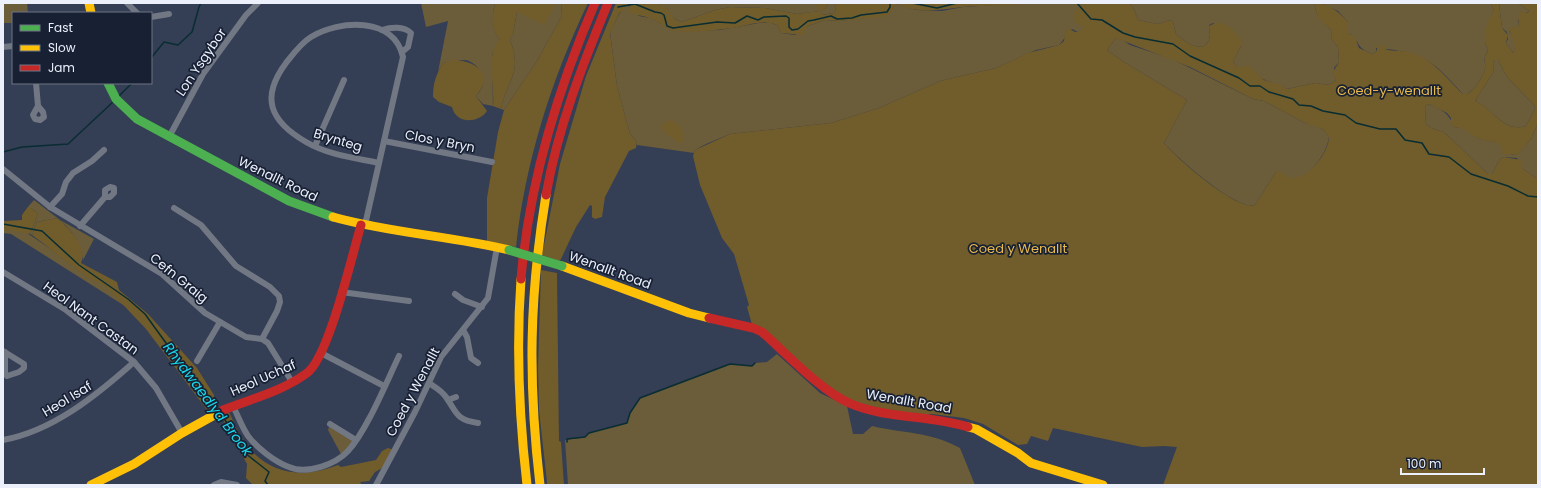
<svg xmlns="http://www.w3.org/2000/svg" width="1541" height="488" font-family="Poppins,sans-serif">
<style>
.green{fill:#6b5c3a}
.forest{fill:#715c2b;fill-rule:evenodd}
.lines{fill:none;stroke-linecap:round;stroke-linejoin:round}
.stream{stroke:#082d32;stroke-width:1.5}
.street{stroke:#717783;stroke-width:6}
.fast{stroke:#4caf50;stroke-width:9}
.slow{stroke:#ffc107;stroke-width:9}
.jam{stroke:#c62828;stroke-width:9}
.fast-bridge{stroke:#4caf50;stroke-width:9}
.labels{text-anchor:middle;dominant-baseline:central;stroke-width:3.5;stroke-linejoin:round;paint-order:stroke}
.street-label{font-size:13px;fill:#ebf0fb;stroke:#182134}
.park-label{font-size:13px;fill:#e8ba4c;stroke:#182134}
.water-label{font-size:14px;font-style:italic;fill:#18d8ea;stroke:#182134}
</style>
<rect width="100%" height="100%" fill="#343e55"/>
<g class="green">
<polygon points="3,3 27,3 28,13 13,13 13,23 3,23"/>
<path d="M421 3H495C492 15 491 30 500 39L492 55 493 106 483 104 476 96C479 92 483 88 483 83 485 73 474 61 465 60 458 60 450 62 443 63L438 72 448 21 426 27Z"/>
<path d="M555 3H561L562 16 537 61 504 110 501 109C507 79 523 74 510 40L513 34 517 12 555 5Z"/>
<polygon points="625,3 630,3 628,6 639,16 650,18 677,31 720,30 759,23 771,23 777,25 781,33 795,35 808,26 825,20 840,21 862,18 897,4 916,10 942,11 963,7 1027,3 1082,3 1084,29 1080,33 1072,29 1059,45 1036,50 996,68 940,81 879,108 831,123 730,134 706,144 695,150 694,153 637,145 637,142 630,134 617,86 610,32"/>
<path d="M655 3H815L820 10 825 9 828 3H834L836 9 834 13 822 15 820 11 797 14 765 8 730 7 715 10 682 22C670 19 667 7 655 3Z"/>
<path d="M1129 3H1314L1318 17 1332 31 1331 39 1338 47 1339 62 1334 68 1336 80 1329 85 1315 83 1287 89C1279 84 1271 83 1263 79 1251 72 1254 67 1237 67L1233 62 1241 46 1213 23 1209 25C1209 29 1210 32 1210 35 1207 57 1186 43 1176 34L1173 22 1170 20 1158 24 1138 20 1133 7Z"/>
<path d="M1491 3 1494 11C1488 25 1481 36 1488 51 1482 60 1486 60 1485 69 1483 77 1475 90 1467 94H1463C1457 88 1452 82 1446 76 1427 55 1403 50 1376 48V52L1372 54C1355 48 1360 39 1348 33V22L1338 11 1323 4Z"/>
<path d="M1499 3H1518L1529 11 1518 20V28L1509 31C1513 37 1518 46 1513 53L1506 43 1508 39 1507 32 1502 28Z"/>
<path d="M1116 38H1120L1130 45 1172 59 1253 99 1264 101 1305 123 1314 125 1323 129 1329 136C1328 151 1312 175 1297 178 1289 180 1282 175 1276 172L1255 205C1237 211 1176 157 1164 143L1187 100 1124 62 1107 50Z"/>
<path d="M1495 60H1498L1507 77 1534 105 1535 109 1526 126C1504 133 1493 109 1475 101L1494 71 1493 63Z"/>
<path d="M1429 104C1441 109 1450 114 1454 127L1463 128 1480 139 1497 142 1512 155H1516L1531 139 1538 123V179L1523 169 1517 158 1504 157 1500 159 1492 174H1488L1444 132 1431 128 1426 124 1425 106Z"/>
<path d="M34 200 60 220 94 239 83 260C79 240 73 231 57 218L37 222 32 235 30 234 38 214 31 208H27Z"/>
<polygon points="3,227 27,233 110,289 207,387 218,405 207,411 195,388 149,330 128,308 30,246 11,234 3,233"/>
<path d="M777 354 820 393 847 406 853 434H863L872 426C906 434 928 431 960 448L975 485H568L565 440 585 437 589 433 627 423 630 413 640 398 730 364 752 366 755 363 767 362Z"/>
<polygon points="330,424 356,440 342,456 328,430"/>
</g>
<g class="forest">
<path d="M495 3H555V5L544 25 517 12 513 34 510 40C523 74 507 79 501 109L493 106C495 87 485 52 500 39 490 28 492 17 495 3Z"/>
<path d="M561 3H588C551 80 525 163 516 247L487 241V198L498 132 504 110 537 61 562 16Z"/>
<polygon points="616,3 625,3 624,11 620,12 610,33 617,86 630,134 637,142 636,148 629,151 605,197 602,217 595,219 592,217 592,206 590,205 576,227 560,261 542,255 560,164 586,76"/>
<path d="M630 3C642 3 657 0 668 10 673 15 673 20 682 22L715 10 730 7 765 8 797 14 819 11 815 3H828L825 9 820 11 823 15 834 13 836 9 834 3H1027C1005 7 983 5 962 7 939 10 919 14 897 4L889 14 882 17 840 21 825 20 808 26 802 35 781 33 777 25C761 19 748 26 732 28 719 30 689 33 676 31 667 29 660 22 651 19 644 15 635 16 628 11Z"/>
<path d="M1082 3H1129L1133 7 1138 20 1158 24 1170 20 1173 22 1176 34C1186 43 1207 57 1210 35 1210 32 1209 29 1209 26 1223 17 1234 30 1242 41L1241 46 1233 62 1237 67 1249 66 1264 80 1281 85 1287 89 1315 83 1329 85 1336 80 1333 72 1339 62 1338 47 1331 39 1332 31 1318 18 1314 3C1329 3 1338 11 1348 22V33L1355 37 1359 48 1372 54 1376 52 1378 45 1385 46V49C1394 52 1403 50 1412 53 1434 60 1447 79 1463 94H1467C1474 91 1483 77 1485 69 1486 60 1482 60 1488 51 1481 36 1486 24 1494 11L1491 3H1499L1502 28 1508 35 1506 43 1513 53C1518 45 1511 37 1509 29L1513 27 1518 28 1519 11 1527 13 1529 11 1518 3H1538V123L1531 139 1517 155 1503 154 1501 151V146C1493 139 1488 142 1480 139 1469 135 1467 128 1454 127L1451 123V118L1447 113 1429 104 1425 106 1426 124 1431 128 1444 132 1488 174H1492L1500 159 1504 157 1521 160 1523 169 1538 179V485H1163L1177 447 1164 446 1142 447 1053 428 1048 441 1031 436 1027 444 1018 445 983 424 964 418 932 414 913 417 849 403 753 328 747 307 749 305 734 254 722 238 700 185 693 156 695 150 730 134 831 123 879 108 940 81 996 68 1028 53 1059 45 1064 41 1065 32 1068 28 1075 32 1082 31 1083 26 1077 24 1073 16ZM1116 38 1190 67 1253 99 1264 101 1305 123 1323 129 1329 137C1328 154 1309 178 1291 178L1279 171 1276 172 1255 205C1237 211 1176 158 1164 143L1187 100 1124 62 1107 50ZM1495 60H1498L1507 77 1534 105 1535 109 1526 126C1503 133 1494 109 1475 101L1494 71 1493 63Z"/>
<path d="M454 60C466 60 485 66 484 82 483 87 479 92 476 96L487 111C479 123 456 125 452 107L439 102 433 97C433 83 436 75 443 63Z"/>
<path d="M671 120C681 124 684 131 684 141L679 143 664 132 661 128 663 123Z"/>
<polygon points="27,208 31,208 38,214 30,234 3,229 3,221 22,220 22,215"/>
<path d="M57 218C68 227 88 247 81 263L117 282 119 290 148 314 197 368 214 395 213 407 210 409 204 406 146 329 112 293 105 286 89 278 32 235 37 222Z"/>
<polygon points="541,270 557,273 559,441 561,442 564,485 547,485 547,482 539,410 538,367"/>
<path d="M229 412C234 422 238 434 245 443 269 475 302 479 338 465L341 467 376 460 382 451 388 448 394 450 386 466 375 472 369 481 360 482 362 485H253L246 478 247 464 221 416Z"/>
</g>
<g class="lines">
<g class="stream">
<polyline points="912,3 937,8 957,3"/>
<polyline points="980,3 988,3"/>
<polyline points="1077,3 1091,19 1102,20 1123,33 1135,37 1173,44 1190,56 1239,78 1250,86 1260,86 1269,92 1293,99 1299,105 1311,106 1323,111 1345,115 1356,123 1380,129 1396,129 1405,140 1422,143 1429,154 1449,157 1471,174 1508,186 1528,196 1538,197"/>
<polyline points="618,7 635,4 655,12 661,13 664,15 667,26 673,28 717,22 735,23 747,16 758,20 764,17 786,16 789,18 789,27 792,30 798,29 808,21 814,20 831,16 837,19 852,18 861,15 887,12 890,7 890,3"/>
<polyline points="151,58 164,42 178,45 192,32 199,7 201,3"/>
<polyline points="118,97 132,83"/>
<polyline points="3,152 22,147 68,144 114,101"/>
<polyline points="3,224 42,231 79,265 128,299 145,314 179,361 219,410"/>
<polyline points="222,415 245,453 269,472 265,481 268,485"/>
<polyline points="567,442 567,439 585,437 589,433 627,423 630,413 640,398 730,364 752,366 755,363"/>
</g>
<g class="street">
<polyline points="127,3 137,13"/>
<polyline points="151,17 169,14"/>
<path d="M382 30C391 27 404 26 411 33L408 47 402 52"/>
<polyline points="3,47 13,46"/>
<polyline points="36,83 38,106"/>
<polygon points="38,106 43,112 44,117 40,120 35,119 33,115"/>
<polyline points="169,137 203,74 246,15 258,3"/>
<polyline points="384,141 492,162"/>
<polyline points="315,146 344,80"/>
<polyline points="3,169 50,207 162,274 205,313 246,337 262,339 268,343 292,382"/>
<polyline points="50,207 62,194 66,182 73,173 92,161 104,150"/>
<polyline points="174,208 201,225 236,266 270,287 279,296 280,302 277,311 262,339"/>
<path d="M365 225 403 57C394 16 339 20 311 37 301 43 293 54 286 63 260 98 270 121 306 142 328 155 355 158 379 163"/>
<polyline points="80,226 105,197 110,197 114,193 114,188 110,187 105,190 105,197"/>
<polyline points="3,272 66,310 134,362 156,388 182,433"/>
<polyline points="341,292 409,301"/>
<polyline points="455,294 463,300 482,307"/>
<polyline points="463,330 467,337 471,358 478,363"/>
<polyline points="3,351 24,364 24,368 19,372 7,376 5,373 5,352"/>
<polyline points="321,353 384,386"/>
<polyline points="197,361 220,322"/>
<path d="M429 383C435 387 442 391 446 397 457 413 456 420 478 423"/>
<polyline points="448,400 456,397"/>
<path d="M233 406C238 416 242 427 248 436 257 448 275 462 289 467 307 475 336 464 348 451 367 430 386 383 399 356"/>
<polyline points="330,424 356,440"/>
<path d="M3 440C53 431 97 395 134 362"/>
<polyline points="214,485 221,482 237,485"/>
<polyline points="376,485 415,412 441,357 488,298 497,247"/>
</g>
<polyline class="fast" points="108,83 116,99 137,119 289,201 333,217"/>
<g class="slow">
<polyline points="89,3 91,13"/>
<path d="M333 217C390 233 451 236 509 250"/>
<polyline points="562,266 689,313 709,318"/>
<path d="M521 279C516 348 519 416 527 485"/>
<polyline points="968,427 976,429 1018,453 1031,463 1103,485"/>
<polyline points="91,485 134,464 182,433 218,413"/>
<path d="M540 485C528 382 529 297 546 195"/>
</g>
<g class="jam">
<path d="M546 195C558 127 582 66 608 3"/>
<path d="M521 279C529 183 557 91 595 3"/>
<path d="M709 318 753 328 762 332C786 353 820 390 849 403 885 419 930 415 968 427"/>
<path d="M223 410C251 399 283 391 307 373 329 357 352 255 361 225"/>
</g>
<polyline class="fast-bridge" points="509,250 562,266"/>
</g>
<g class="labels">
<g class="street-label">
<text transform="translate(201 62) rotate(-56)">Lon Ysgybor</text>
<text transform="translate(338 140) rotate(17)">Brynteg</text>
<text transform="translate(440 141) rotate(11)">Clos y Bryn</text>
<text transform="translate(278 179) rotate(26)">Wenallt Road</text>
<text transform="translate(610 270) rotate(20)">Wenallt Road</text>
<text transform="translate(179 278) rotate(39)">Cefn Graig</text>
<text transform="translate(91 318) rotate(36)">Heol Nant Castan</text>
<text transform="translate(263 378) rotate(-24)">Heol Uchaf</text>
<text transform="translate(413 392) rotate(-62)">Coed y Wenallt</text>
<text transform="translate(67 399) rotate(-31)">Heol Isaf</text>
<text transform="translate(909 401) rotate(10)">Wenallt Road</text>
</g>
<g class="park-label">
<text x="1389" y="90">Coed-y-wenallt</text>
<text x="1018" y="248">Coed y Wenallt</text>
</g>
<g class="water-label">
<text transform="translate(208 399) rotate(53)">Rhydwaedlyd Brook</text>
</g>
</g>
<rect width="1541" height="488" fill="none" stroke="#ebf0fb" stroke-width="8"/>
<rect x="12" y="12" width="140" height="72" fill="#182134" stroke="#6c7484"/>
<rect x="20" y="25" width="20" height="6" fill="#4caf50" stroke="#6c7484"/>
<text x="48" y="32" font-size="12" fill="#ebf0fb">Fast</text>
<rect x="20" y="45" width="20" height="6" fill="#ffc107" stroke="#6c7484"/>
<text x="48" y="52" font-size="12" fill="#ebf0fb">Slow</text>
<rect x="20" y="65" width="20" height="6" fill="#c62828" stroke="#6c7484"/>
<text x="48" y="72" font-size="12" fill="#ebf0fb">Jam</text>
<path d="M1401 468v6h83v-6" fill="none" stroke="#ebf0fb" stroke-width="2"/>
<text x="1407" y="468" font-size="12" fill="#ebf0fb" stroke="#182134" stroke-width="3" paint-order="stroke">100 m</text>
</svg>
